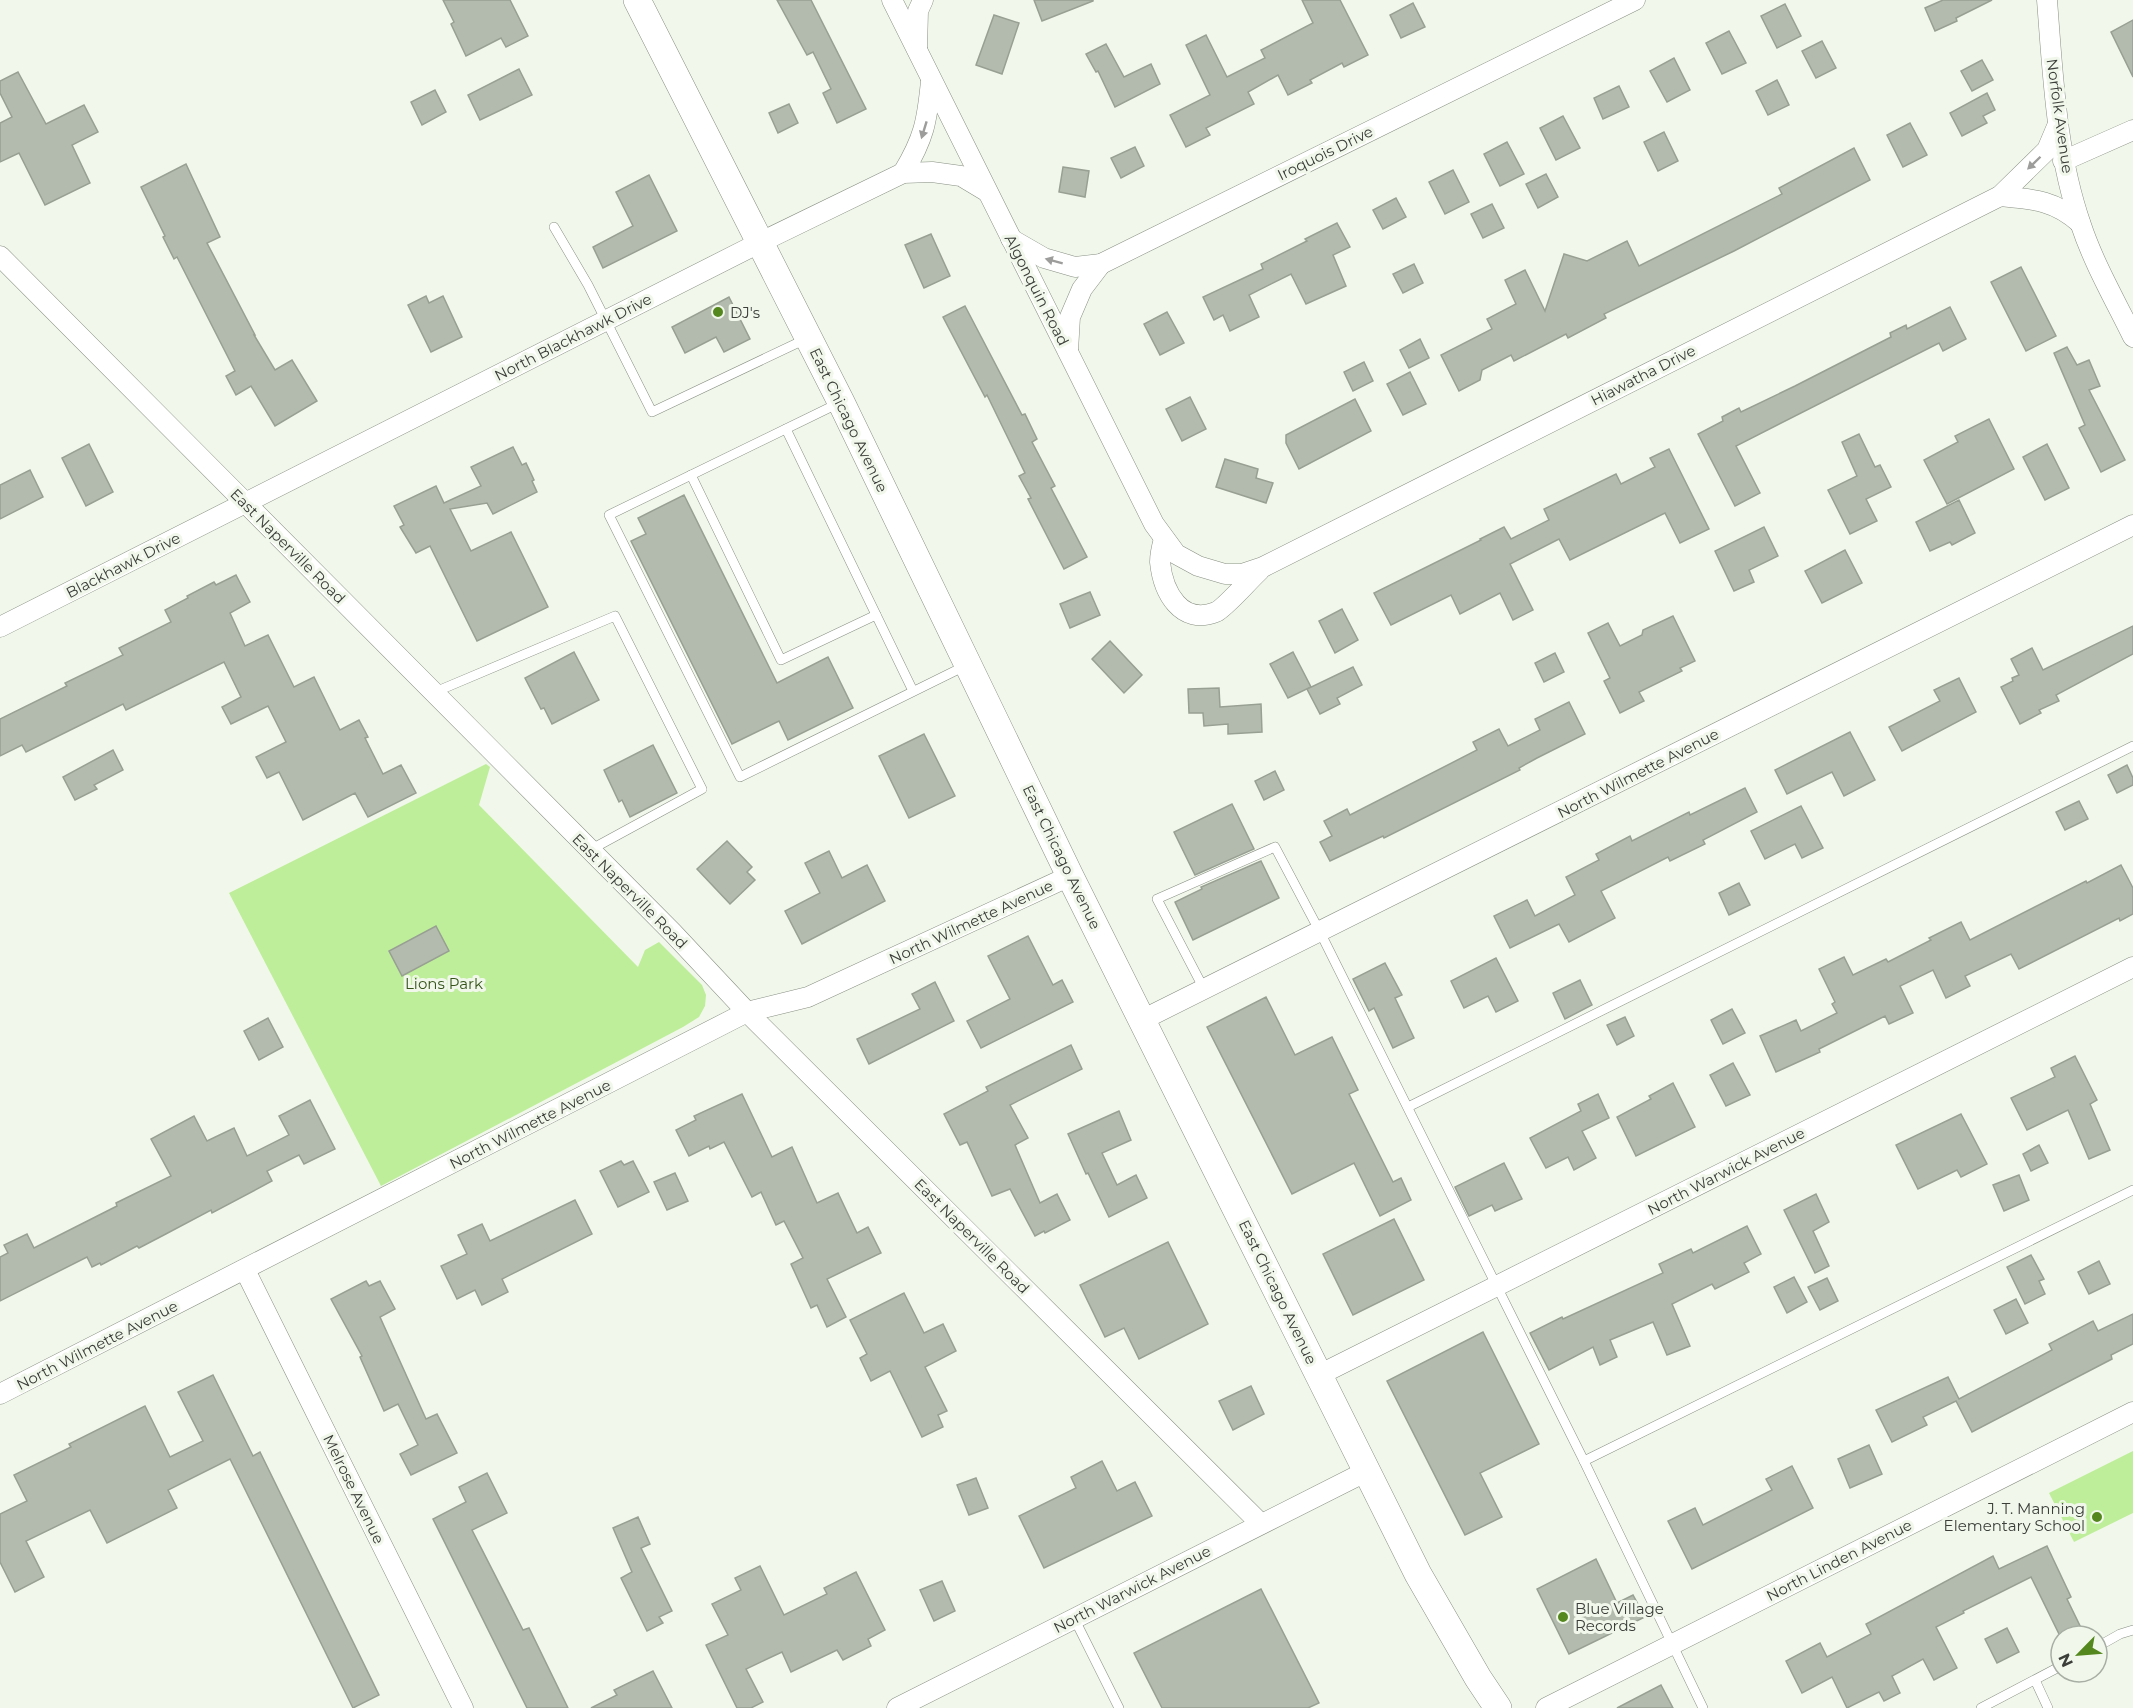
<svg xmlns="http://www.w3.org/2000/svg" width="2133" height="1708" font-family="Montserrat,sans-serif">
<style>
.green{fill:#beee9a}
.building{fill:#b3bbae;stroke:#989f93;stroke-width:1.5}
.lines{fill:none;stroke-linecap:round;stroke-linejoin:round}
.service-casing{stroke:#888f83;stroke-width:10}
.minor-casing{stroke:#888f83;stroke-width:21}
.secondary-casing{stroke:#888f83;stroke-width:28}
.service{stroke:#fff;stroke-width:9}
.minor{stroke:#fff;stroke-width:20}
.secondary{stroke:#fff;stroke-width:27}
.oneway{fill:#9d9e9c}
.poi-dot{fill:#54871d;stroke:#f1f8eb;stroke-width:2}
.labels{text-anchor:middle;dominant-baseline:central;stroke-width:6;stroke-linejoin:round;paint-order:stroke}
.street-label{font-size:15px;fill:#3b3e39;stroke:#f1f8eb}
.poi-label{font-size:15px;fill:#3b3e39;stroke:#f1f8eb;text-anchor:start}
.park-label{font-size:15px;fill:#355319;stroke:#f1f8eb}
</style>
<rect width="100%" height="100%" fill="#f1f8eb"/>
<g class="green">
<polygon points="486,764 490,767 479,805 638,967 645,950 659,942 702,985 706,995 705,1006 699,1017 683,1027 381,1186 229,893"/>
<polygon points="2133,1451 2133,1513 2074,1542 2049,1493"/>
</g>
<g class="building">
<polygon points="443,0 510,0 528,36 506,47 501,38 466,56 451,24 454,22"/>
<polygon points="777,0 811,0 866,109 837,123 823,93 831,89 813,52 807,55"/>
<polygon points="1034,0 1093,0 1093,1 1042,21"/>
<polygon points="1302,0 1340,0 1368,55 1344,67 1342,63 1310,80 1312,83 1288,95 1278,75 1248,92 1254,104 1206,128 1210,135 1186,147 1170,115 1210,95 1186,45 1206,35 1227,77 1265,58 1261,50 1313,23"/>
<polygon points="1943,0 1992,0 1956,18 1957,21 1935,31 1925,8"/>
<polygon points="1413,3 1425,27 1401,38 1390,15"/>
<polygon points="1785,4 1801,36 1777,48 1761,16"/>
<polygon points="994,15 1019,23 1002,74 976,65"/>
<polygon points="2133,20 2133,77 2111,32"/>
<polygon points="1729,31 1746,63 1722,74 1706,43"/>
<polygon points="1822,41 1836,68 1816,78 1802,51"/>
<polygon points="1106,44 1124,77 1151,64 1160,84 1115,107 1098,71 1096,72 1086,54"/>
<polygon points="1674,58 1690,90 1667,102 1650,71"/>
<polygon points="1982,60 1993,80 1972,91 1961,71"/>
<polygon points="519,69 532,95 480,120 468,95"/>
<polygon points="18,72 46,124 84,105 98,132 72,145 90,183 45,205 19,153 0,162 0,123 12,117 0,93 0,81"/>
<polygon points="1777,80 1789,105 1768,115 1756,91"/>
<polygon points="1619,86 1629,107 1603,119 1594,98"/>
<polygon points="435,90 446,112 422,125 411,102"/>
<polygon points="1987,93 1995,110 1983,116 1987,123 1962,136 1950,113"/>
<polygon points="789,104 798,123 778,133 769,113"/>
<polygon points="1563,116 1580,148 1556,160 1540,128"/>
<polygon points="1910,123 1927,155 1903,167 1887,135"/>
<polygon points="1664,132 1678,161 1658,171 1644,142"/>
<polygon points="1507,142 1524,174 1500,186 1484,154"/>
<polygon points="1135,147 1144,166 1121,178 1111,158"/>
<polygon points="1854,148 1870,180 1734,251 1604,314 1606,318 1568,338 1566,334 1514,361 1511,355 1482,370 1480,380 1459,391 1441,355 1492,329 1487,319 1516,304 1505,280 1525,270 1545,311 1564,254 1587,261 1627,241 1639,266 1782,194 1779,188"/>
<polygon points="186,164 220,237 207,243 255,335 254,335 275,370 292,360 317,401 275,426 251,386 236,395 226,376 235,371 177,257 174,259 163,237 165,236 141,187"/>
<polygon points="1063,167 1089,171 1085,197 1059,192"/>
<polygon points="1453,170 1469,202 1445,214 1429,182"/>
<polygon points="1546,174 1558,197 1538,208 1526,184"/>
<polygon points="649,175 677,231 603,268 593,247 633,226 616,192"/>
<polygon points="1396,198 1406,217 1383,229 1373,210"/>
<polygon points="1492,204 1504,228 1483,238 1471,214"/>
<polygon points="1337,223 1350,247 1333,255 1346,286 1306,304 1291,274 1249,295 1259,317 1230,331 1223,315 1214,320 1203,297 1263,269 1261,264 1307,241 1305,239"/>
<polygon points="931,234 950,276 924,288 905,245"/>
<polygon points="1414,264 1423,283 1403,293 1393,274"/>
<polygon points="2021,267 2056,336 2026,351 1991,282"/>
<polygon points="426,296 429,303 443,296 462,337 431,352 408,305"/>
<polygon points="729,297 750,339 724,352 716,337 685,353 672,327"/>
<polygon points="965,306 1022,415 1025,414 1037,439 1032,442 1055,486 1051,488 1087,557 1064,569 1028,499 1031,498 1019,476 1025,473 987,395 985,397 943,317"/>
<polygon points="1950,307 1966,339 1943,351 1939,343 1736,446 1760,493 1735,506 1698,434 1723,421 1722,417 1739,408 1741,412 1795,386 1891,337 1890,333 1906,325 1907,329"/>
<polygon points="1167,312 1184,343 1160,355 1144,324"/>
<polygon points="1420,339 1429,358 1409,368 1400,350"/>
<polygon points="2067,347 2077,365 2089,360 2100,386 2089,390 2125,460 2101,472 2079,428 2085,425 2054,353"/>
<polygon points="1364,362 1373,381 1353,391 1344,372"/>
<polygon points="1410,372 1426,404 1403,415 1387,384"/>
<polygon points="1190,397 1206,429 1182,441 1166,409"/>
<polygon points="1355,399 1371,431 1299,469 1286,443 1286,435"/>
<polygon points="1989,419 2014,469 1947,504 1924,460 1958,442 1955,436"/>
<polygon points="1859,434 1875,467 1880,465 1891,487 1866,499 1877,521 1850,534 1828,490 1857,476 1842,442"/>
<polygon points="89,444 113,492 86,506 62,458"/>
<polygon points="2047,444 2069,488 2045,500 2023,457"/>
<polygon points="513,447 522,465 526,463 534,480 532,481 537,492 493,514 487,503 450,509 471,551 511,532 548,607 477,641 430,546 416,553 400,527 404,525 394,506 436,486 444,503 481,486 471,467"/>
<polygon points="1669,449 1709,529 1680,543 1665,513 1570,560 1559,539 1510,564 1533,610 1513,620 1500,593 1460,614 1451,595 1391,625 1374,593 1481,540 1480,539 1504,527 1511,539 1549,520 1544,509 1616,474 1621,484 1655,467 1650,458"/>
<polygon points="1225,459 1258,469 1256,478 1273,483 1266,503 1216,487"/>
<polygon points="30,470 43,497 0,519 0,485"/>
<polygon points="684,495 777,683 828,657 853,708 788,740 779,721 732,744 631,541 646,534 638,518"/>
<polygon points="1959,500 1975,533 1952,545 1950,542 1930,551 1916,522"/>
<polygon points="1764,527 1778,556 1749,570 1754,582 1734,591 1715,551"/>
<polygon points="1845,550 1862,583 1822,603 1805,571"/>
<polygon points="236,575 250,602 230,613 245,646 268,635 294,687 314,677 340,730 359,720 368,737 365,738 383,774 401,765 416,793 368,817 355,793 303,820 279,772 267,778 256,757 286,742 268,706 231,724 222,707 241,697 224,662 126,710 123,704 26,752 22,745 0,756 0,719 67,686 65,683 123,655 119,648 171,622 165,610 188,598 187,596 214,582 216,585"/>
<polygon points="1090,592 1100,615 1070,628 1060,604"/>
<polygon points="1342,609 1358,640 1335,653 1319,621"/>
<polygon points="1673,616 1695,661 1680,668 1682,671 1639,692 1644,701 1620,713 1604,681 1610,678 1588,633 1608,623 1620,646 1642,635 1643,630"/>
<polygon points="2133,626 2133,654 2056,695 2059,701 2039,710 2041,713 2020,724 2001,687 2013,681 2012,678 2019,675 2011,659 2032,648 2043,670"/>
<polygon points="1110,641 1142,675 1124,693 1092,659"/>
<polygon points="574,652 599,700 552,724 544,708 541,709 525,678"/>
<polygon points="1293,652 1311,687 1288,698 1270,664"/>
<polygon points="1555,653 1564,672 1544,682 1535,663"/>
<polygon points="1353,667 1362,685 1337,698 1340,704 1320,714 1307,689"/>
<polygon points="1959,678 1976,712 1902,751 1889,727 1940,701 1934,690"/>
<polygon points="1219,688 1220,707 1261,704 1262,732 1228,734 1228,724 1204,726 1203,713 1189,713 1188,689"/>
<polygon points="1569,702 1585,734 1537,758 1519,768 1520,770 1384,838 1383,836 1330,861 1320,842 1332,836 1324,821 1347,809 1350,815 1477,750 1473,742 1499,729 1508,746 1540,730 1535,719"/>
<polygon points="1850,732 1875,780 1844,796 1832,772 1787,794 1775,770"/>
<polygon points="924,734 955,796 909,818 879,756"/>
<polygon points="653,745 677,793 630,817 622,800 619,802 604,770"/>
<polygon points="113,750 123,770 94,785 97,789 75,800 63,777"/>
<polygon points="2127,765 2133,778 2133,785 2117,793 2108,775"/>
<polygon points="1275,771 1284,790 1264,800 1255,781"/>
<polygon points="1745,788 1757,812 1703,840 1705,844 1670,861 1668,857 1601,891 1615,918 1569,942 1559,924 1510,948 1494,916 1527,900 1535,916 1575,895 1566,877 1599,860 1596,854 1630,836 1632,841 1689,812 1690,815"/>
<polygon points="2079,801 2088,819 2065,830 2056,812"/>
<polygon points="1232,804 1254,849 1195,875 1174,832"/>
<polygon points="1801,806 1823,848 1802,858 1795,844 1765,859 1751,831"/>
<polygon points="727,841 752,867 747,872 755,880 730,904 697,869"/>
<polygon points="829,851 842,878 867,865 885,901 802,944 785,911 820,893 805,863"/>
<polygon points="1261,861 1279,898 1193,940 1175,902 1202,889 1201,887"/>
<polygon points="2121,865 2133,888 2133,914 2120,921 2119,918 2019,969 2011,954 1965,976 1970,986 1946,998 1933,970 1900,986 1913,1013 1889,1024 1885,1016 1819,1049 1820,1052 1776,1072 1760,1036 1796,1020 1801,1031 1837,1013 1832,1004 1835,1002 1819,969 1844,957 1853,975 1886,959 1888,962 1931,940 1929,938 1961,922 1970,940 2086,881 2087,883"/>
<polygon points="1739,883 1750,905 1729,915 1719,893"/>
<polygon points="436,926 449,951 402,976 389,951"/>
<polygon points="1028,936 1053,985 1062,980 1073,1002 981,1048 967,1021 1010,999 988,956"/>
<polygon points="1496,958 1518,1001 1496,1012 1488,996 1464,1008 1451,981"/>
<polygon points="1385,963 1402,995 1395,998 1414,1038 1393,1048 1374,1008 1369,1011 1353,979"/>
<polygon points="1580,980 1592,1005 1565,1019 1553,993"/>
<polygon points="935,982 954,1021 869,1064 857,1039 920,1009 912,994"/>
<polygon points="1266,997 1295,1055 1332,1037 1358,1090 1349,1094 1393,1182 1401,1178 1411,1200 1380,1216 1354,1163 1292,1194 1207,1027"/>
<polygon points="1732,1009 1745,1033 1723,1044 1711,1020"/>
<polygon points="1625,1017 1634,1036 1617,1045 1607,1025"/>
<polygon points="268,1018 283,1047 259,1060 244,1031"/>
<polygon points="1071,1045 1082,1069 1010,1105 1028,1138 1015,1145 1040,1203 1057,1194 1070,1220 1045,1233 1044,1231 1035,1236 1010,1189 992,1196 967,1142 960,1145 944,1114 988,1091 986,1087"/>
<polygon points="2075,1056 2097,1100 2090,1104 2110,1150 2089,1159 2068,1110 2027,1130 2011,1098 2055,1077 2051,1068"/>
<polygon points="1733,1063 1750,1095 1726,1106 1710,1075"/>
<polygon points="1673,1083 1695,1127 1636,1156 1617,1117 1651,1099 1649,1096"/>
<polygon points="742,1094 772,1157 792,1147 817,1203 838,1193 857,1233 868,1227 881,1253 827,1279 846,1317 827,1327 817,1305 811,1308 791,1264 803,1258 784,1221 776,1225 761,1192 752,1197 724,1142 710,1149 709,1146 689,1156 676,1130 696,1120 694,1116"/>
<polygon points="1598,1094 1609,1118 1582,1131 1596,1158 1574,1170 1568,1157 1546,1168 1530,1138 1581,1111 1578,1104"/>
<polygon points="310,1100 335,1149 304,1164 299,1155 267,1171 272,1181 212,1213 211,1210 162,1236 139,1248 137,1246 101,1265 100,1263 92,1267 87,1257 0,1301 0,1257 8,1253 4,1245 27,1234 34,1248 117,1206 116,1203 171,1176 151,1139 194,1116 207,1141 234,1128 247,1156 289,1135 279,1116"/>
<polygon points="1119,1111 1131,1140 1102,1153 1117,1185 1136,1175 1147,1198 1109,1217 1088,1173 1086,1174 1068,1134"/>
<polygon points="1961,1114 1987,1164 1961,1177 1957,1170 1918,1189 1896,1145"/>
<polygon points="2039,1145 2048,1163 2031,1171 2023,1154"/>
<polygon points="621,1161 624,1165 633,1161 649,1192 618,1207 600,1171"/>
<polygon points="1504,1163 1522,1199 1495,1211 1492,1205 1469,1216 1455,1187"/>
<polygon points="675,1173 688,1201 667,1210 654,1182"/>
<polygon points="2019,1175 2029,1200 2004,1211 1993,1185"/>
<polygon points="1816,1194 1829,1222 1813,1231 1829,1266 1815,1273 1784,1210"/>
<polygon points="575,1200 592,1234 502,1279 508,1292 482,1305 475,1290 457,1299 441,1266 467,1254 458,1235 482,1224 490,1241"/>
<polygon points="1394,1219 1424,1280 1353,1315 1323,1254"/>
<polygon points="1747,1226 1761,1254 1744,1263 1749,1272 1715,1289 1712,1284 1672,1304 1690,1346 1667,1355 1653,1322 1610,1340 1617,1357 1600,1365 1593,1347 1549,1370 1530,1333 1562,1317 1563,1319 1663,1273 1659,1264 1691,1249 1693,1253"/>
<polygon points="1168,1242 1208,1324 1139,1359 1124,1328 1105,1337 1080,1285"/>
<polygon points="2031,1255 2044,1279 2039,1281 2045,1294 2025,1304 2007,1267"/>
<polygon points="2099,1261 2110,1284 2089,1294 2078,1272"/>
<polygon points="1794,1277 1807,1302 1787,1313 1774,1287"/>
<polygon points="1827,1278 1838,1301 1820,1310 1808,1287"/>
<polygon points="366,1281 369,1286 380,1281 395,1309 380,1317 426,1419 437,1414 457,1453 411,1475 400,1454 418,1445 398,1404 384,1411 360,1357 362,1356 331,1299"/>
<polygon points="904,1293 924,1333 943,1324 956,1351 925,1367 947,1411 938,1415 943,1427 922,1437 890,1371 871,1381 860,1358 867,1354 850,1320"/>
<polygon points="2016,1299 2028,1323 2006,1334 1994,1310"/>
<polygon points="2133,1314 2133,1344 2111,1355 2112,1359 1972,1432 1956,1401 1923,1417 1927,1425 1892,1442 1876,1410 1948,1377 1959,1399 2052,1350 2049,1344 2093,1321 2098,1331"/>
<polygon points="1483,1332 1539,1444 1480,1473 1502,1517 1465,1535 1387,1381"/>
<polygon points="213,1375 253,1456 260,1452 379,1695 353,1708 230,1459 168,1490 177,1508 107,1543 90,1510 26,1541 44,1577 15,1592 0,1562 0,1514 27,1501 14,1475 71,1447 69,1444 145,1406 170,1457 203,1441 178,1392"/>
<polygon points="1251,1386 1264,1414 1233,1430 1219,1401"/>
<polygon points="1869,1445 1882,1474 1850,1488 1838,1459"/>
<polygon points="1102,1461 1117,1491 1135,1482 1152,1516 1044,1568 1019,1516 1076,1488 1071,1477"/>
<polygon points="1792,1466 1813,1508 1692,1569 1668,1521 1695,1508 1703,1525 1772,1490 1766,1479"/>
<polygon points="487,1473 507,1513 472,1530 523,1630 529,1628 568,1708 527,1708 433,1519 466,1502 459,1487"/>
<polygon points="976,1478 988,1508 969,1515 957,1485"/>
<polygon points="638,1517 650,1544 641,1548 672,1611 659,1617 663,1623 647,1631 621,1578 632,1572 613,1528"/>
<polygon points="2047,1546 2071,1597 2067,1599 2085,1636 2060,1636 2031,1577 1963,1611 1964,1613 1936,1627 1957,1668 1934,1680 1923,1659 1892,1676 1900,1693 1884,1701 1879,1692 1847,1708 1832,1677 1802,1693 1786,1661 1820,1643 1827,1657 1871,1634 1866,1624 1993,1556 1999,1569"/>
<polygon points="1596,1559 1617,1603 1633,1595 1645,1617 1569,1654 1537,1589"/>
<polygon points="760,1566 784,1615 827,1594 824,1588 856,1572 885,1630 868,1639 871,1646 843,1660 837,1650 791,1672 782,1652 746,1669 763,1702 751,1708 737,1708 706,1645 728,1635 712,1604 741,1590 735,1578"/>
<polygon points="942,1581 955,1611 934,1621 920,1590"/>
<polygon points="1261,1589 1319,1703 1308,1708 1162,1708 1134,1653"/>
<polygon points="2007,1628 2019,1652 1997,1663 1985,1639"/>
<polygon points="653,1671 672,1708 591,1708 617,1695 614,1690"/>
<polygon points="1661,1685 1673,1708 1617,1708"/>
</g>
<g class="lines">
<g class="service-casing">
<g id="service">
<polyline points="554,227 588,285 652,412 808,338"/>
<polyline points="839,403 609,515 740,777 965,666"/>
<polyline points="786,429 913,691"/>
<polyline points="691,475 781,660 876,615"/>
<polyline points="435,692 615,616 702,789 590,850"/>
<polyline points="1204,989 1157,899 1275,847 1320,932 1584,1461"/>
<polyline points="1408,1107 2133,746"/>
<polyline points="1074,1618 1119,1708"/>
<polyline points="2097,1647 2120,1634 2133,1630"/>
<polyline points="2035,1680 2048,1708"/>
<polyline points="1703,1708 1584,1461 2133,1190"/>
<polyline points="1981,1708 2061,1666"/>
</g>
</g>
<g class="minor-casing">
<g id="minor">
<polyline points="892,0 1154,524 1176,554 1198,566 1225,574 1242,574 1263,567 2000,196 2047,150 2058,124"/>
<path d="M2047 0C2053 76 2056 153 2081 225 2094 264 2115 300 2133 337"/>
<polyline points="917,49 918,11 923,0"/>
<polyline points="2063,161 2133,130"/>
<path d="M903 173C924 138 927 122 931 81"/>
<path d="M2000 196C2032 199 2055 200 2080 223"/>
<polyline points="1011,239 1044,258 1075,267 1101,264 1635,0"/>
<polyline points="0,256 673,933 747,1012 1261,1524"/>
<polyline points="1068,351 1070,317 1082,289 1101,264"/>
<path d="M1164 539C1162 546 1160 555 1160 562 1163 592 1181 626 1216 612 1225 608 1250 579 1260 570"/>
<polyline points="0,627 759,243 903,173 932,172 961,176 986,191"/>
<polyline points="1142,1020 2133,525"/>
<polyline points="245,1270 463,1708"/>
<polyline points="1319,1375 2133,967"/>
<polyline points="0,1394 747,1012 808,997 1070,876"/>
<polyline points="897,1708 1367,1471"/>
<polyline points="1546,1708 2133,1412"/>
</g>
</g>
<g class="secondary-casing">
<polyline id="secondary" points="637,0 841,402 1070,876 1418,1574 1478,1678 1498,1708"/>
</g>
<use href="#service" class="service"/>
<use href="#minor" class="minor"/>
<use href="#secondary" class="secondary"/>
</g>
<defs><path id="oneway-solid" d="M-6-.8H1V-3.2L6.5 0L1 3.2V.8H-6Z" transform="scale(1.5)"/></defs>
<g class="oneway">
<use href="#oneway-solid" transform="translate(924 130) rotate(107)"/>
<use href="#oneway-solid" transform="translate(2034 163) rotate(136)"/>
<use href="#oneway-solid" transform="translate(1054 261) rotate(-165)"/>
</g>
<g class="poi-dot">
<circle cx="718" cy="312" r="6"/>
<circle cx="2097" cy="1517" r="6"/>
<circle cx="1563" cy="1617" r="6"/>
</g>
<g class="labels">
<g class="street-label">
<text transform="translate(2060 116) rotate(82)">Norfolk Avenue</text>
<text transform="translate(1325 153) rotate(-26)">Iroquois Drive</text>
<text transform="translate(1037 290) rotate(63)">Algonquin Road</text>
<text transform="translate(573 337) rotate(-27)">North Blackhawk Drive</text>
<text transform="translate(1643 375) rotate(-27)">Hiawatha Drive</text>
<text transform="translate(849 420) rotate(64)">East Chicago Avenue</text>
<text transform="translate(288 546) rotate(45)">East Naperville Road</text>
<text transform="translate(123 565) rotate(-27)">Blackhawk Drive</text>
<text transform="translate(1638 773) rotate(-27)">North Wilmette Avenue</text>
<text transform="translate(1062 857) rotate(64)">East Chicago Avenue</text>
<text transform="translate(630 891) rotate(45)">East Naperville Road</text>
<text transform="translate(971 922) rotate(-25)">North Wilmette Avenue</text>
<text transform="translate(530 1124) rotate(-27)">North Wilmette Avenue</text>
<text transform="translate(1726 1171) rotate(-27)">North Warwick Avenue</text>
<text transform="translate(972 1236) rotate(45)">East Naperville Road</text>
<text transform="translate(1278 1292) rotate(64)">East Chicago Avenue</text>
<text transform="translate(97 1345) rotate(-27)">North Wilmette Avenue</text>
<text transform="translate(354 1489) rotate(64)">Melrose Avenue</text>
<text transform="translate(1839 1560) rotate(-27)">North Linden Avenue</text>
<text transform="translate(1132 1589) rotate(-27)">North Warwick Avenue</text>
</g>
<g class="poi-label">
<text x="730" y="312">DJ's</text>
<text x="2085" y="1508" text-anchor="end">J. T. Manning<tspan x="2085" dy="17">Elementary School</tspan></text>
<text x="1575" y="1608">Blue Village<tspan x="1575" dy="17">Records</tspan></text>
</g>
<g class="park-label">
<text x="444" y="983">Lions Park</text>
</g>
</g>
<g transform="translate(2079 1654) rotate(245)"><circle r="28" fill="#f1f8eb" stroke="#a8aea4" stroke-width="1.5"/>
<path d="M0-4.5L10 22L0 15L-10 22Z" fill="#54871d"/>
<text y="-9" font-size="16" font-weight="bold" text-anchor="middle" fill="#3b3e39">N</text>
</g>
</svg>
